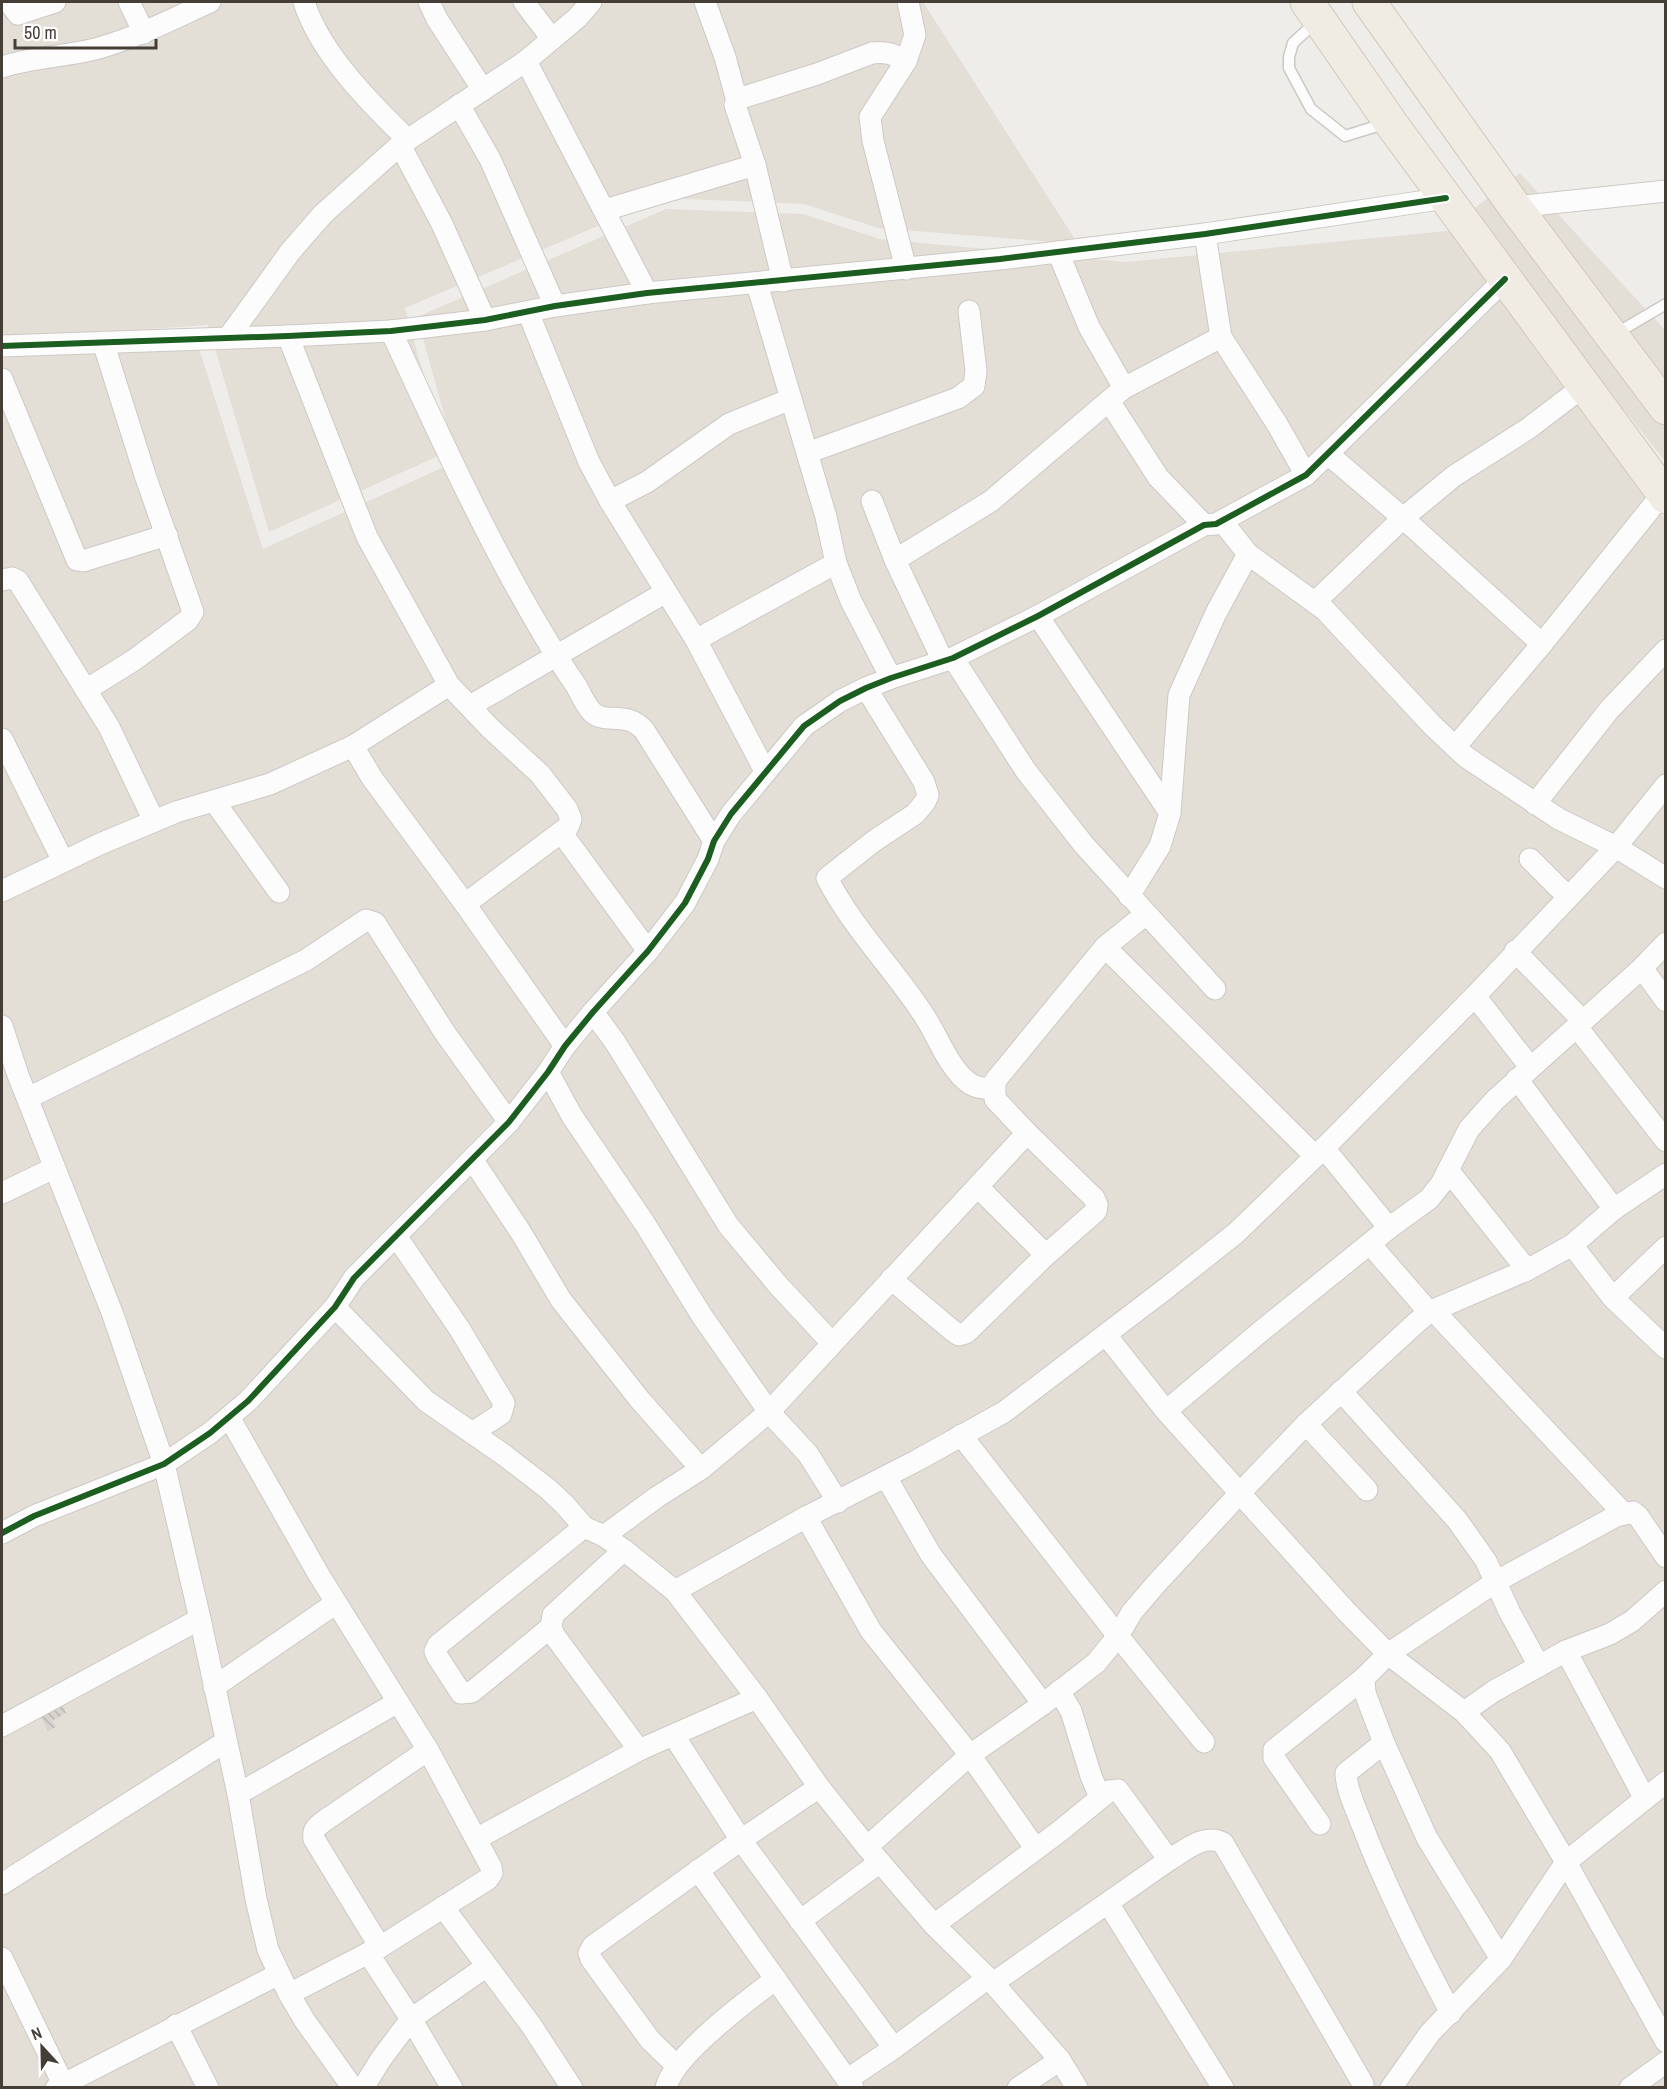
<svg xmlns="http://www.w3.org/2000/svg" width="1667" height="2089" font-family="'Archivo Narrow',sans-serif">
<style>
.residential{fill:#e3dfd7}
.building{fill:url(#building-back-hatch)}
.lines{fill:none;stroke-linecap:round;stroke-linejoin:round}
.lane-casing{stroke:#ccc9c5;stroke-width:13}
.street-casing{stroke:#ccc9c5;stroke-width:23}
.primary-casing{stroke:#d1c8b8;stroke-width:35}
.lane{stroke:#fdfcfc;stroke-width:10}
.street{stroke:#fdfcfc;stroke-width:21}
.primary{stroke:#f0ece4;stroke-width:33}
.cycleway-casing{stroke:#fff;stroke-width:10}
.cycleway{stroke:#1b5e20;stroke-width:6}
</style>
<defs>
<pattern id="building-back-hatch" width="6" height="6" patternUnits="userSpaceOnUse" patternTransform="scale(1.5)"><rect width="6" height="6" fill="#d7d4d0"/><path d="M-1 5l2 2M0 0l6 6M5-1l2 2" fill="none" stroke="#bab7b3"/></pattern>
</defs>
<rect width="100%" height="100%" fill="#efede9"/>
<g class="residential">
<polygon points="2,2 923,2 1078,244 878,228 804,204 664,198 405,308 445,453 269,532 208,325 2,339"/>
<polygon points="1520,173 1665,330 1665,461 1467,214"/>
<polygon points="666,209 803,214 880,239 1126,262 1458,230 1665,519 1665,2087 2,2088 2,351 195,336 263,549 457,461 417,317"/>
</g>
<polygon class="building" points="63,1706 66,1713 52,1721 56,1727 48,1731 41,1717"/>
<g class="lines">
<g class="lane-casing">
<g id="lane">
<polyline points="1317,21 1293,43 1289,57 1289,68 1311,109 1345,136 1387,123"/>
<polyline points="1615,334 1666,304"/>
</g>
</g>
<g class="street-casing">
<g id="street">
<polyline points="9,2 18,14 55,2"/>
<polyline points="129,2 144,33"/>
<path d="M304 2C320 53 370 103 408 140"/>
<polyline points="429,2 437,19 483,90"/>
<polyline points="524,2 552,39"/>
<polyline points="705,2 725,57 737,101 735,105 755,165 783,281"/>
<polyline points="526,61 647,293"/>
<path d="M2 67C34 56 70 57 102 47 140 36 174 18 210 2"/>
<path d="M737 101 741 98 817 74 872 53C885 51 894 54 906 61"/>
<polyline points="459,105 490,159 555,306"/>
<polyline points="400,145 442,224 485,320"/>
<polyline points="1515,207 1666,191"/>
<polyline points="605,210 755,165"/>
<polyline points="1205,234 1221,337 1277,424 1306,475"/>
<polyline points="1058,252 1089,327 1124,388"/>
<polyline points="906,269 873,141 870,117 906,61 915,35 908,2"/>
<polyline points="757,284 826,517 836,563 851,601 891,678"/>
<polyline points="528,312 589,462 610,501 696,640 765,771"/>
<path d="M391 331C439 434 486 539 545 637 555 654 566 671 577 687 581 695 585 704 591 711 605 726 624 709 644 730L714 841"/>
<polyline points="288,336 367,537 449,685 490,728 540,774 567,809 571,819 568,827 465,904"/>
<polyline points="228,338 290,252 323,214 400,145 526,61 577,18 591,2"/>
<polyline points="2,346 288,336 391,331 485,320 555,306 647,293 1000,259 1205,234 1446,198"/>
<polyline points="2,379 77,560 83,561 167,535"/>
<polyline points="1109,401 1158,477 1204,525"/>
<polyline points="807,453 958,398 974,386 976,371 969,311"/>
<polyline points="1328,454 1403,518 1542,644"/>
<polyline points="610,501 647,482 729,424 791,399"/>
<polyline points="872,501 895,560 943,661"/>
<polyline points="1222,521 1248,554 1325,610 1433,726 1466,757 1559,819 1616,847 1666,878"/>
<polyline points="895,560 991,501 1124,388 1221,337"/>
<polyline points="2,580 12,578 18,581 109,727 154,821"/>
<polyline points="1315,602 1403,518 1454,476 1529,428 1584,386"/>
<polyline points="1038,616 1170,813"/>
<polyline points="696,640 836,563"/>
<polyline points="953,658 1026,771 1084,845 1215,989"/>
<polyline points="449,685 353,746 372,778 465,904 565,1046"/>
<path d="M866 688 924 782 928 795 925 802 915 814 874 841 827 878C853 929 895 970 925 1017 938 1037 945 1059 961 1076 973 1088 978 1088 994 1089"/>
<polyline points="86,690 134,660 188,620 193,612 145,475 103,342"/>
<polyline points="470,706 666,592"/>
<polyline points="2,739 63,861"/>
<polyline points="1455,747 1542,644 1663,493"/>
<polyline points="214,801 279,892"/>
<polyline points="1535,804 1609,710 1666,650"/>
<polyline points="561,832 648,951"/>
<polyline points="1530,859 1568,897"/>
<polyline points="2,891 100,844 176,812 270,784 353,746"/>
<polyline points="1129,896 1160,846 1170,813 1179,695 1216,613 1248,554"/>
<polyline points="1105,947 1315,1156"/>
<polyline points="1515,951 1583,1021"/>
<polyline points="1642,968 1666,1001"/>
<polyline points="1475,996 1530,1067"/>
<polyline points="593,1012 615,1042 728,1225 778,1285 832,1343"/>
<polyline points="2,1026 18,1075 113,1315 164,1464 200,1619 238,1794 256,1899 268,1950 289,1994 305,2021 353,2088"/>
<polyline points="1577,1027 1666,1141"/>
<polyline points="548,1072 572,1116 645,1224 702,1316 769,1412 808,1454 838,1502"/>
<polyline points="1517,1079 1614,1209"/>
<polyline points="28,1098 306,960 366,920 375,923 445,1033 509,1122"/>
<polyline points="1324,1148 1389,1228"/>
<polyline points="472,1159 520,1231 561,1300 640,1400 701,1469"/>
<polyline points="1448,1170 1527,1270"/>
<polyline points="978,1187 1046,1255"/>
<polyline points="2,1193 54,1168"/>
<polyline points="396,1236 459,1328 504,1403 501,1414 472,1433"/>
<polyline points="1370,1244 1429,1312"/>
<polyline points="1572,1245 1613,1298 1666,1348"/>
<polyline points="891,1279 953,1331 959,1335 966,1333 1046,1255 1096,1211 1097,1205 1094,1198 1027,1133"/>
<polyline points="1613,1298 1666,1247"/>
<polyline points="335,1307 426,1401 504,1455 548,1489 564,1504 584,1527 604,1536 624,1550 675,1591 757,1698 819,1787 867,1847 934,1925 993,1983 1060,2060 1077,2088"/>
<polyline points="1433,1310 1624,1514"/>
<polyline points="1106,1335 1166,1411 1345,1610 1388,1654 1464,1712 1500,1751 1566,1862 1666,2042"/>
<polyline points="1341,1391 1457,1520 1486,1561 1510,1613 1539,1666"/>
<polyline points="1166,1411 1260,1332 1389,1228 1429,1199 1441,1184 1469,1129 1495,1100 1642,968 1666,943"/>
<polyline points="229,1417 319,1575 428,1750 491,1867 492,1873 488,1879 380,1947 289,1994"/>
<polyline points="1306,1424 1367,1490"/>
<polyline points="961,1435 1118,1636 1204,1742"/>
<polyline points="886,1477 931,1555 1043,1704"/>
<polyline points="806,1517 871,1631 970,1755 1035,1848"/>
<polyline points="2,1533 34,1516 164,1464 210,1433 248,1401 335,1307 354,1278 509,1122 548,1072 565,1046 593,1012 648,951 685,903 708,859 714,841 731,814 804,726 840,701 866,688 891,678 953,658 1038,616 1204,525 1216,524 1306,475 1505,279"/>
<polyline points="604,1536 657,1497 701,1469 769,1412 1027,1133 995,1099 995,1081 1105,947 1146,914"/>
<polyline points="624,1550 553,1615 551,1627 554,1635 639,1750"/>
<polyline points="675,1591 806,1517 916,1461 1004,1412 1168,1287 1236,1233 1324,1148 1475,996 1616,847 1666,785"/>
<polyline points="551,1627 472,1692 461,1693 437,1656 435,1651 438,1645 584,1527"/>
<polyline points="1566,1651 1645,1799"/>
<polyline points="214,1687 336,1603"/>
<polyline points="1059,1691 1071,1711 1091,1776 1100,1797"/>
<polyline points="1464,1712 1494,1691 1566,1651 1610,1634 1632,1621 1666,1591"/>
<polyline points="2,1726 200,1619"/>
<polyline points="674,1736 741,1840 894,2048"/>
<path d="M1384 1743 1346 1773C1346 1790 1356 1808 1362 1825 1387 1890 1418 1951 1451 2013"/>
<polyline points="238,1794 398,1702"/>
<polyline points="1320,1824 1274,1758 1274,1750 1364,1678"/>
<polyline points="476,1839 639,1750 757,1698"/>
<polyline points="867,1847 970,1755 1043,1704 1096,1663 1118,1636 1132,1612 1156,1584 1239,1494 1306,1424 1416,1323 1429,1312 1527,1270 1572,1245 1614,1209 1666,1174"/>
<polyline points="698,1870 853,2088"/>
<polyline points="2,1884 225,1742"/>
<polyline points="1108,1903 1223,2088"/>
<polyline points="443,1907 531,2025 572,2088"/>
<polyline points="800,1921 880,1862"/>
<polyline points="934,1925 1060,1831 1109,1791 1118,1790 1169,1860"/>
<path d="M380 1947 314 1839C312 1828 319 1825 327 1819L428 1750"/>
<polyline points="368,1953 411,2019 452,2088"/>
<polyline points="2,1958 65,2088"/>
<polyline points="1501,1959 1427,1838 1384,1743 1365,1693 1364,1678 1388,1654 1497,1581 1616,1516 1633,1512 1638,1516 1666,1557"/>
<path d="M993 1983 1169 1860C1186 1850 1204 1833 1223 1843L1363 2084"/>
<polyline points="176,2025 208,2088"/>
<polyline points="677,2066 650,2040 591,1959 589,1953 593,1946 741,1840 819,1787"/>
<polyline points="848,2079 894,2048 988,1978"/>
<polyline points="56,2088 279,1974"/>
<polyline points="363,2088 381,2059 411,2019 487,1966"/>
<path d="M666 2088C673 2055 748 2000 776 1979"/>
<polyline points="1018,2088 1060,2060"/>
<polyline points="1391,2088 1430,2033 1501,1959 1566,1862 1666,1782"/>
<polyline points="1630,2088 1666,2062"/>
</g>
</g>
<g class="primary-casing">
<g id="primary">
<polyline points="1307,2 1390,122 1666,497"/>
<polyline points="1369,2 1515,207 1666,408"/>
</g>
</g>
<use href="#lane" class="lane"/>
<use href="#street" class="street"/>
<use href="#primary" class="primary"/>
<g class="cycleway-casing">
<g id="cycleway">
<polyline points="2,346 288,336 391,331 485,320 555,306 647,293 1000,259 1205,234 1446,198"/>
<polyline points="2,1533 34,1516 164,1464 210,1433 248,1401 335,1307 354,1278 509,1122 548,1072 565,1046 593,1012 648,951 685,903 708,859 714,841 731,814 804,726 840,701 866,688 891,678 953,658 1038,616 1204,525 1216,524 1306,475 1505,279"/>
</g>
</g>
<use href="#cycleway" class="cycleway"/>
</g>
<rect width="1667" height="2089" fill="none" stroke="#453e36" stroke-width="6"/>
<g transform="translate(42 2047) rotate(338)" stroke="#ffffff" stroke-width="4.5" paint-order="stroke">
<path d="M0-4.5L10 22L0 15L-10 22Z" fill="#453e36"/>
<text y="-9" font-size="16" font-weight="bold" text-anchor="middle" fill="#453e36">N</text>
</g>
<path d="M15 39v9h141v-9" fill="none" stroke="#453e36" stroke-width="3"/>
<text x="24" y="39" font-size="18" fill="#453e36" stroke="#ffffff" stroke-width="4.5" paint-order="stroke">50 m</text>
</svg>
